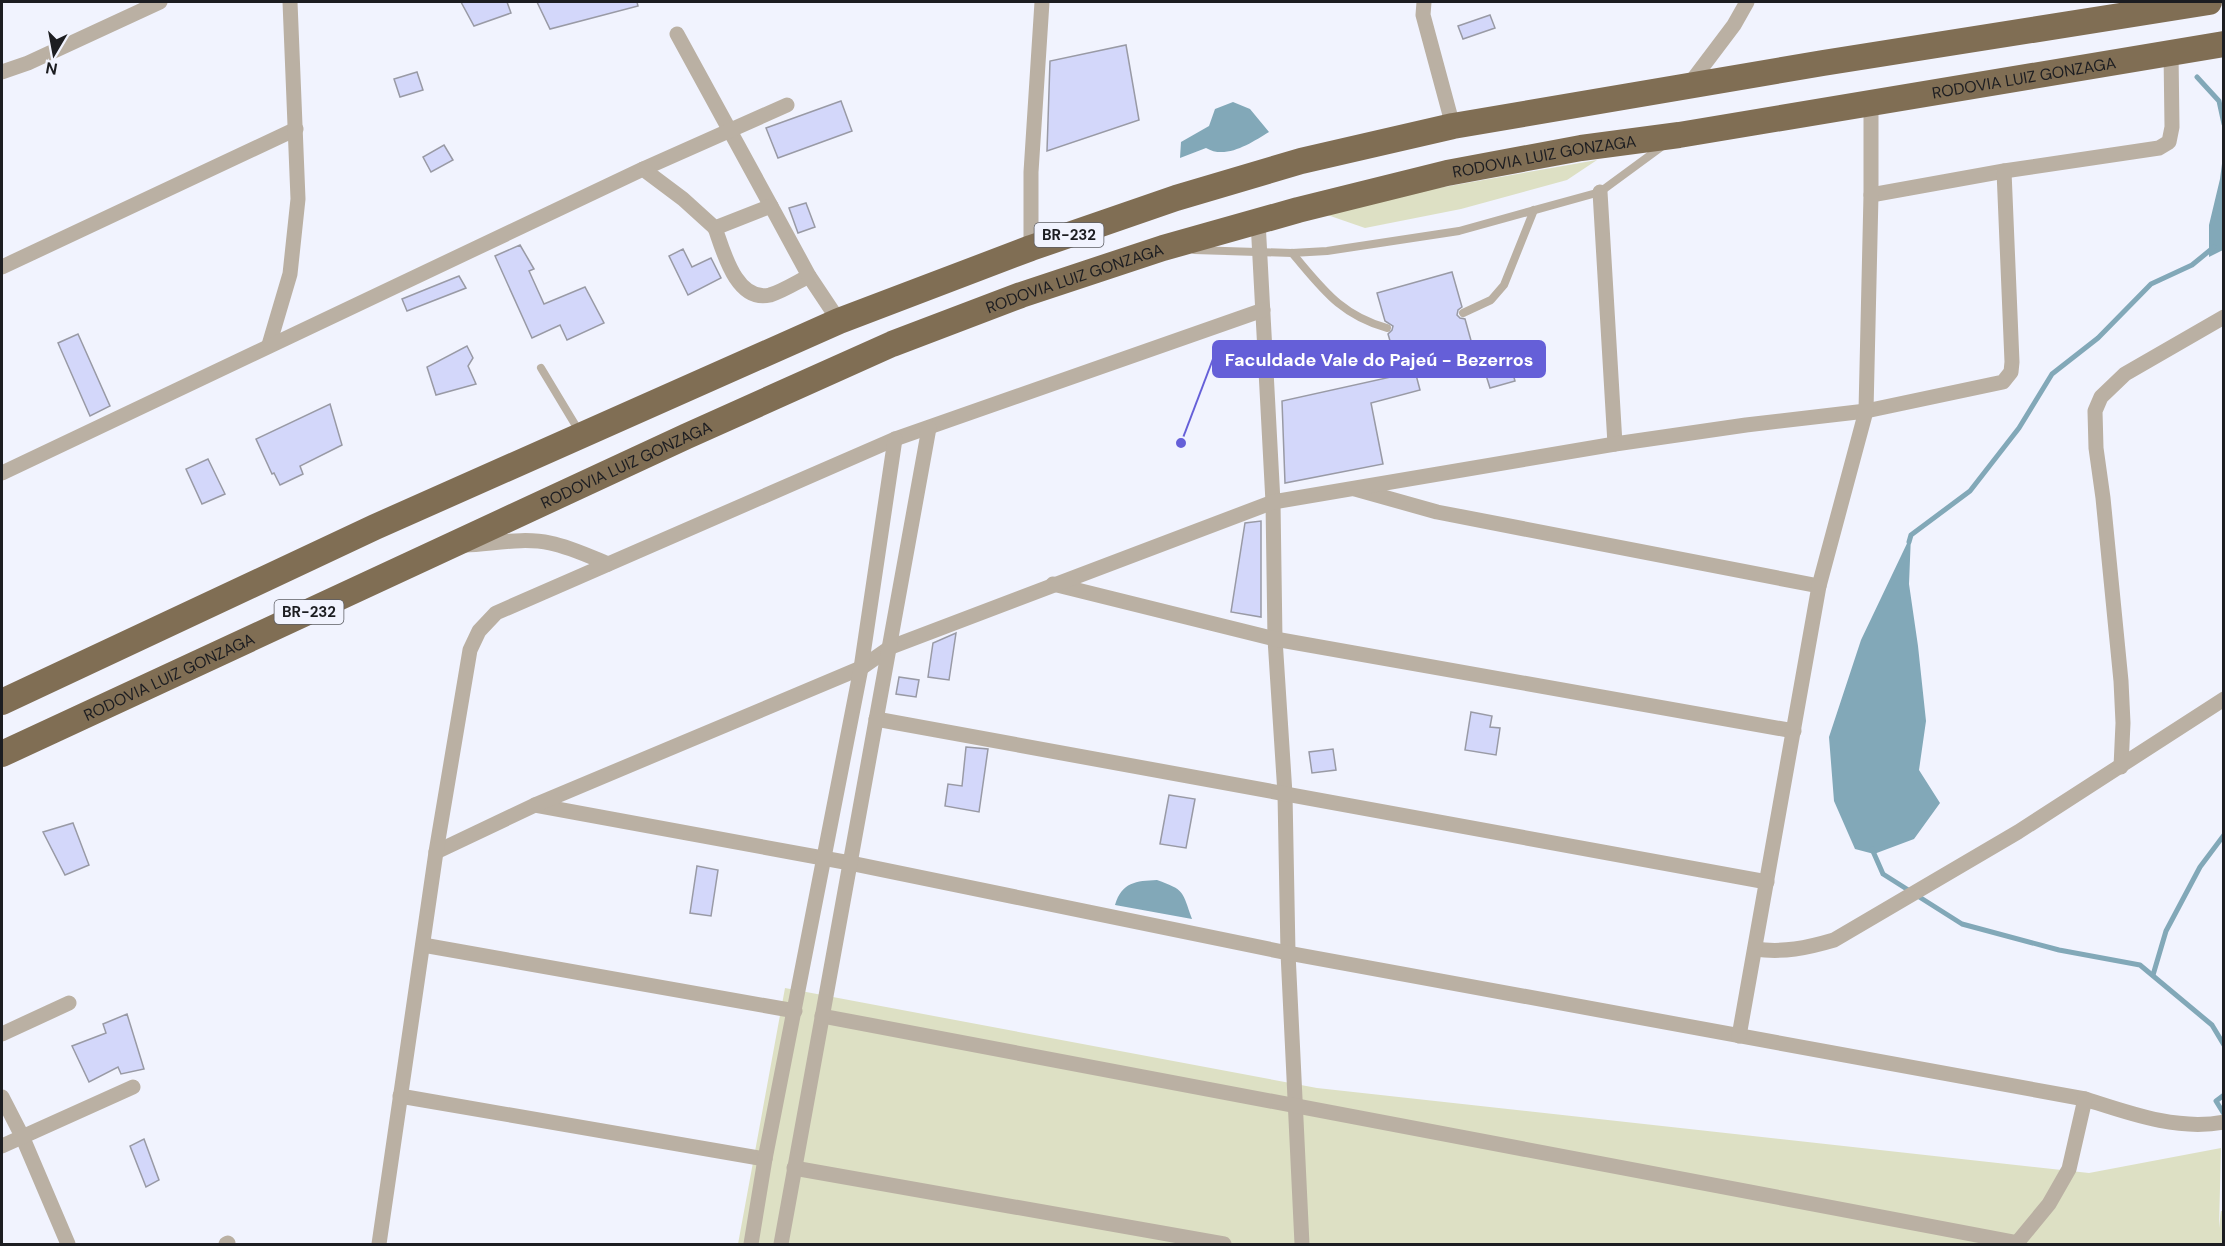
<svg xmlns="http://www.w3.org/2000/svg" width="2225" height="1246" font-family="'DM Sans',sans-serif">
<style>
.green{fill:#dde0c4}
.water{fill:#82a8b8}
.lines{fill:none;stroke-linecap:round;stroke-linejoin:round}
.stream{stroke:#82a8b8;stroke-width:5}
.building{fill:#d3d7fa;stroke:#999aa5;stroke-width:1.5}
.service{stroke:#bab0a3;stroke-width:8}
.minor{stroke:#bab0a3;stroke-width:15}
.trunk{stroke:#806e54;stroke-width:26}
.labels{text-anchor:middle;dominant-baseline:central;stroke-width:6;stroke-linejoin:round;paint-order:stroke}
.shield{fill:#f1f3fe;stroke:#5c5d63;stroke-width:1.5}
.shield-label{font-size:15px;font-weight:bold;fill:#1c1d21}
.street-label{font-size:16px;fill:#1c1d21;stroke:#f1f3fe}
.leader{fill:none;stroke:#655fd8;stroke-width:2}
.callout-dot{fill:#655fd8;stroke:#f1f3fe;stroke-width:2}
.callout{fill:#655fd8;stroke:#655fd8;stroke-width:2}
.callout-label{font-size:18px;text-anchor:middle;font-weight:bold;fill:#fff}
</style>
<rect width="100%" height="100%" fill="#f1f3fe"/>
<g class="green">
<polygon points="1597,160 1567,180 1461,209 1365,228 1313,210"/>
<polygon points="785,988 1317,1088 2089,1173 2221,1148 2219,1228 2221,1211 2223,1211 2223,1244 738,1244"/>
</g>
<g class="water">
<path d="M1233 102 1250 109 1269 132C1251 143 1226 160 1206 148L1180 158 1181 142 1209 126 1215 109Z"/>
<polygon points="2223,156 2223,250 2209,257 2209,225 2220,179"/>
<polygon points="1911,535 1909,584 1918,646 1926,721 1919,770 1940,803 1914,839 1874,854 1855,849 1834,801 1829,737 1861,640"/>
<path d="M1157 880C1185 890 1182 891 1192 919L1115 905C1122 882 1136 881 1157 880Z"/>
</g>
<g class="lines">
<g class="stream">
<polyline points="2197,77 2219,101 2224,124"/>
<polyline points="1909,542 1911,535 1970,491 2019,428 2052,374 2098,338 2151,284 2192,265 2214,247"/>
<polyline points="1872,849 1883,874 1962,924 2059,950 2140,965 2212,1025 2224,1045"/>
<polyline points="2153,975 2166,931 2200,867 2224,835"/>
<polyline points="2224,1095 2216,1101 2224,1114"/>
</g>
</g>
<g class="building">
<polygon points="461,2 507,2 511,13 474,26"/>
<polygon points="537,2 637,2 638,6 550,29"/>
<polygon points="1490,15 1495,28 1463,39 1458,26"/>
<polygon points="1126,45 1139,120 1047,151 1050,61"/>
<polygon points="417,72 423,90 400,97 394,79"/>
<polygon points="841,101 852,131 778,158 766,128"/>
<polygon points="444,145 453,160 431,172 423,157"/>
<polygon points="806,203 815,227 798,233 789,208"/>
<polygon points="520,245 534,269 529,271 544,304 585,287 604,323 567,340 560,325 532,338 495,256"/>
<polygon points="683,249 692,267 711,258 721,278 688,295 669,256"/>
<polygon points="1452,272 1462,307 1458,310 1457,315 1460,318 1465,319 1475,355 1415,371 1420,390 1371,403 1383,464 1285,483 1282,401 1400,375 1388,334 1392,330 1393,326 1385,321 1377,293"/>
<polygon points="459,276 466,288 407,311 402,299"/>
<polygon points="78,334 110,406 90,416 58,343"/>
<polygon points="467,346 473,358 468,366 476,384 436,395 427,367"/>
<polygon points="1507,352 1515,381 1490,388 1481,359"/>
<polygon points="330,404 342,445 300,466 303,474 280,485 274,473 272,474 256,439"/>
<polygon points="208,459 225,494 202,504 186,469"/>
<polygon points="1261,521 1261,617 1231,612 1245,523"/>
<polygon points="956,633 949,680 928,677 933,643"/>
<polygon points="899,677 919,680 916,697 896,694"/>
<polygon points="1471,712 1492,716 1490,727 1500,728 1496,755 1465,750"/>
<polygon points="966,747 988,749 979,812 945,806 948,784 962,786"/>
<polygon points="1333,749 1336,770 1312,773 1309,752"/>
<polygon points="1169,795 1195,799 1186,848 1160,844"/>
<polygon points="73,823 89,865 65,875 43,832"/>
<polygon points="697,866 718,870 711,916 690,913"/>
<polygon points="127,1014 144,1069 121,1074 118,1067 89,1082 72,1046 106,1033 103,1024"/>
<polygon points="144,1139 159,1180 146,1187 130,1146"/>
</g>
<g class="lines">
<g class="service">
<polyline points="1194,250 1292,253 1327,251 1459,231 1600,192 1664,145"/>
<path d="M1292 253C1322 288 1340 315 1387 328"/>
<polyline points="1463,313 1491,300 1504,285 1534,210"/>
<polyline points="541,368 579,431"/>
</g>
<g class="minor">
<polyline points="1424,2 1423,15 1453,126"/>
<polyline points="677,34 771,206"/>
<polyline points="2,72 28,63 160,2"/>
<polyline points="1688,86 1734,25 1747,2"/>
<polyline points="643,169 787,105"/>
<polyline points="1600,192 1615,444"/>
<polyline points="1871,195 2004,171 2159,148 2169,142 2172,127 2171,52"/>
<polyline points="1258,221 1273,502 1275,639 1285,794 1288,953 1302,1244"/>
<path d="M715 228C723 250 736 303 770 295 783 291 797 282 809 276"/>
<polyline points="1031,248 1031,172 1042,2"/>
<polyline points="2,267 296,129"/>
<polyline points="269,345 290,274 298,199 290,2"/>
<polyline points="2,473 643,169 683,199 715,228 771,206 809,276 839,321"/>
<polyline points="1355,489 1437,512 1819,586"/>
<path d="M465 545C492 544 523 537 550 543 570 547 589 556 608 564"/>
<polyline points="1053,584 1275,639 1794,731"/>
<polyline points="876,719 1767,882"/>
<polyline points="2121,767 2123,723 2121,681 2103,498 2096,448 2095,411 2101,397 2125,374 2224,317"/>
<path d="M535 805 850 863 1288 953 2085 1099C2129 1113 2177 1131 2224 1122"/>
<polyline points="436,852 535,805 861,668 891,647 1273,502 1615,444 1746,425 1866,411 2003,382 2011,372 2012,362 2004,171"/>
<polyline points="423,945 795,1011"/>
<path d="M1755 949C1783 953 1807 948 1834 940L2018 832 2224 699"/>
<polyline points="822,1016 2019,1243"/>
<polyline points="2,1034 69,1003"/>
<polyline points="1739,1036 1819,586 1866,411 1871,195 1871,102"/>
<polyline points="400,1096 765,1159"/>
<polyline points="2,1097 22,1136 68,1244"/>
<polyline points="2,1146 133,1087"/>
<polyline points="794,1168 1224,1244"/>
<polyline points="226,1244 228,1243"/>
<polyline points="379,1244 436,852 470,650 479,631 496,613 895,439 1263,310"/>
<polyline points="751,1244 765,1159 861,668 895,439"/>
<polyline points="781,1244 929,428"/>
<polyline points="2016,1244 2049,1204 2069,1169 2085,1099"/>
</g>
<g class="trunk">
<polyline points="2,702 375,527 839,321 1031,248 1176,198 1301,161 1453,126 1823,63 2209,2"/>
<path id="s1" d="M2 754 687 436 892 344 1021 295 1163 248 1298 210 1447 173 1581 148 1679 135 2224 44"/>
</g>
</g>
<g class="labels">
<g class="shield">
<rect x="1034.5" y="223" width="69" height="24" rx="4.5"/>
<rect x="274.5" y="600" width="69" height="24" rx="4.5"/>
</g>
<g class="shield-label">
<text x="1069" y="235">BR-232</text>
<text x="309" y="612">BR-232</text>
</g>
<g class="street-label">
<text stroke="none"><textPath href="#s1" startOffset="2146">RODOVIA LUIZ GONZAGA</textPath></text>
<text stroke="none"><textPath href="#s1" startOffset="1660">RODOVIA LUIZ GONZAGA</textPath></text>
<text stroke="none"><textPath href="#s1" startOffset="1174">RODOVIA LUIZ GONZAGA</textPath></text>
<text stroke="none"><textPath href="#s1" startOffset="688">RODOVIA LUIZ GONZAGA</textPath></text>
<text stroke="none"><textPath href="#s1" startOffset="184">RODOVIA LUIZ GONZAGA</textPath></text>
</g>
</g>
<path class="leader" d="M1181 443L1213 359"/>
<circle class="callout-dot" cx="1181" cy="443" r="6"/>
<rect class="callout" x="1213" y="341" width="332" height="36" rx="6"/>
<g class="callout-label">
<text x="1379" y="366">Faculdade Vale do Pajeú - Bezerros</text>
</g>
<rect width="2225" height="1246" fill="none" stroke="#1c1d21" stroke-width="6"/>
<g transform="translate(54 54) rotate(190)" stroke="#f1f3fe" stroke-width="4.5" paint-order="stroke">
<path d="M0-4.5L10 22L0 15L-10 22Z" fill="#1c1d21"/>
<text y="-9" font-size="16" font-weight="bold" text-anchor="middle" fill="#1c1d21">N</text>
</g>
</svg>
